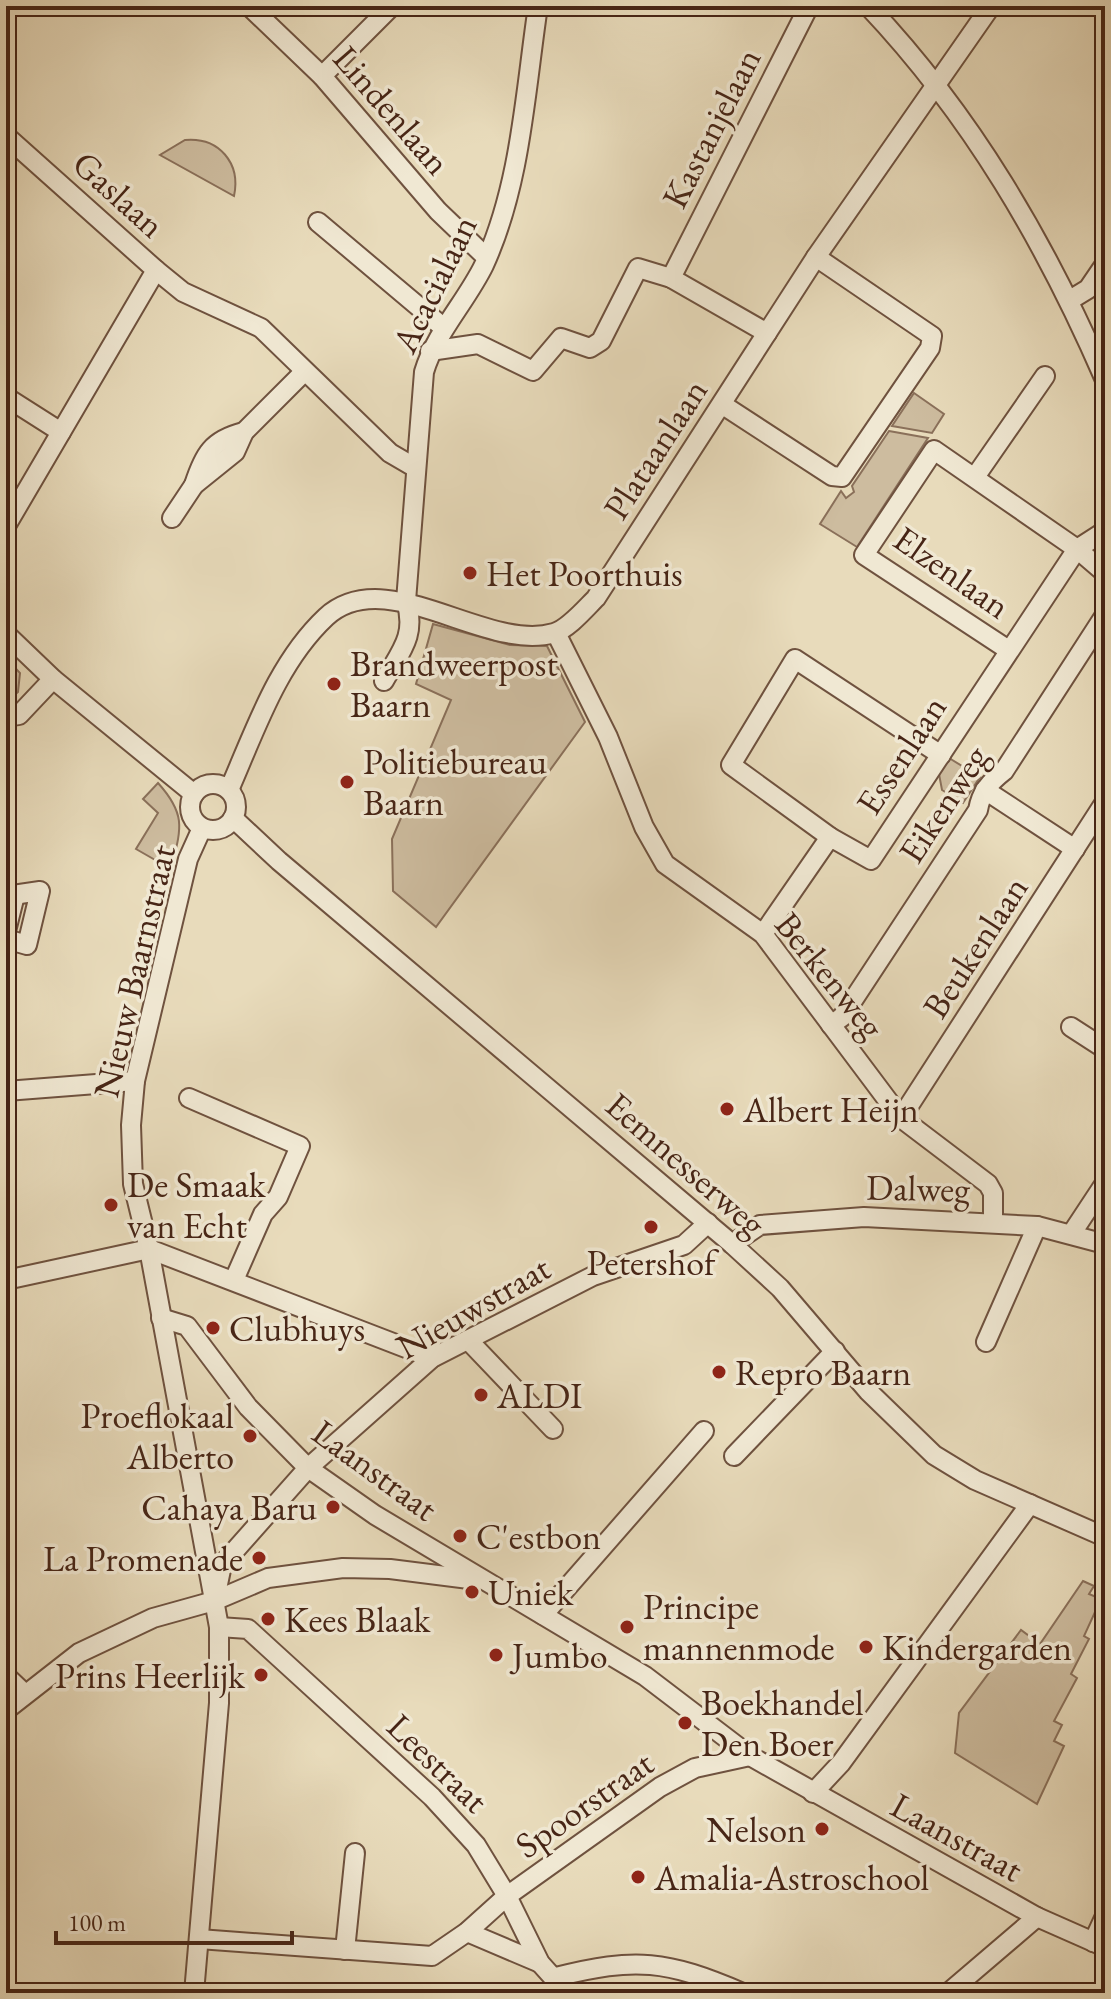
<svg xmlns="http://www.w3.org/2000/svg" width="1111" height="1999" font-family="'EB Garamond',serif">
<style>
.green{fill:#cdbc9f;stroke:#8a705a;stroke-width:2}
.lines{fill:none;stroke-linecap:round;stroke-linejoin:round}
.minor-casing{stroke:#6f523f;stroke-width:22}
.minor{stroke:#f0e8d3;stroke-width:18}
.poi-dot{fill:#8f2418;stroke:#f0e8d3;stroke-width:3}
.labels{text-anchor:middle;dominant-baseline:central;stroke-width:7;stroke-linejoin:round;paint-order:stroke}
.street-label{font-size:36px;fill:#472516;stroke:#f0e8d3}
.poi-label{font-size:36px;fill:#472516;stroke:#f0e8d3;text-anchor:start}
</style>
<rect width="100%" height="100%" fill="#e8dbbb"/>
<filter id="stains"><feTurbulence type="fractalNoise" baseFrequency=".0025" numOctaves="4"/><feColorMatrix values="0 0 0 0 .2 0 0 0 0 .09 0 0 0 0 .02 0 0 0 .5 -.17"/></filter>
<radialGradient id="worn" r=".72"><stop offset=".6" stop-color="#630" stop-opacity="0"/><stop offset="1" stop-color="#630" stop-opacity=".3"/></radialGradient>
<g class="green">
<path d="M185 140C219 137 241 163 234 196L160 155Z"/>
<polygon points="914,393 944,414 932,433 892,426"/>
<polygon points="889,431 928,438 857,547 820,524 841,491 846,498 854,492 852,486"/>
<polygon points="433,624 510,645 547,646 585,722 436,927 393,891 392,839 451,700 416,684"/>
<polygon points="6,658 20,673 18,692 6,702"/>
<polygon points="949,758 980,777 963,803 942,790 939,774"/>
<path d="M158 783C187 815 181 829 171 869L136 849 158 813 143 799Z"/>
<polygon points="1083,1581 1094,1586 1089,1594 1101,1599 1084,1636 1089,1639 1071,1674 1077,1678 1054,1721 1062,1725 1054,1741 1064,1746 1037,1804 955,1753 959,1713 1021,1630 1040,1644"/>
</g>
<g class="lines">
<g class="minor-casing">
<g id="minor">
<polyline points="249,6 322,76 438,211 486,257"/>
<path d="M868 6C972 116 1045 242 1105 380"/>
<polyline points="322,76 392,6"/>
<polyline points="6,136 156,270 6,526"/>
<polyline points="318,222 444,328"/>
<polyline points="156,270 183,292 261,328 390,453 414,467"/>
<polyline points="671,278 809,6"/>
<polyline points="1070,300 1088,289 1105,264"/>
<polyline points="430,351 478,344 533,371 561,338 590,348 601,341 638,268 671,278 767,333"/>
<polyline points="6,397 61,432"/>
<polyline points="723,405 832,476 842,477 930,348 932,336 816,257"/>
<polyline points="975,477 1045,376"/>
<path d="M194 485C204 454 212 440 244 432"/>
<polyline points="172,518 194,485 235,452 244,432 304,372"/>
<polyline points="556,633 608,737 644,827 665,864 763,934 901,1118 988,1184 993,1193 993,1221"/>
<polyline points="6,634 53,679 194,794"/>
<polyline points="1007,649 864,555 934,450 1077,549 1105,573"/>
<path d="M384 681C400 652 417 636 406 601L424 372C436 332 466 302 484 265 521 184 525 93 538 6"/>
<polyline points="6,717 19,715 53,679"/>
<circle cx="213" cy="807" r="23"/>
<path d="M229 790C255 731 277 663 326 617 386 562 486 653 554 633 568 629 585 609 596 598L816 257 991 6"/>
<polyline points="985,790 1075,849"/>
<polyline points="233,818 279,861 732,1244 780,1288 868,1391 934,1455 975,1480 1105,1537"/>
<polyline points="830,837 731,765 795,659 941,755"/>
<polyline points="6,896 40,891 27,945 6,939"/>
<polyline points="6,931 15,895"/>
<polyline points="763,934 830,837 871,860 1077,549 1105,531"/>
<path d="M831 1025 842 1017 978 810C981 792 990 782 1004 771L1105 615"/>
<polyline points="1071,1027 1105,1049"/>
<polyline points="6,1091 135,1081"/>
<polyline points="189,1098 300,1146 278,1197 263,1214 234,1280"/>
<polyline points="901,1118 1105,802"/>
<polyline points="1072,1233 1105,1183"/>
<polyline points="732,1244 760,1225 864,1217 1037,1226 1105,1244"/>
<polyline points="6,1280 149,1249 432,1358"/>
<polyline points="161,1318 187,1326 248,1407 308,1468 375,1515 645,1676 750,1756 1037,1917 1105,1947"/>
<polyline points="468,1340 553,1429"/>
<polyline points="986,1342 1037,1226"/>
<polyline points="734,1456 835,1351"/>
<polyline points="216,1594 222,1565 308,1468 432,1358 593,1276 684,1245 708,1223"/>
<polyline points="543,1615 704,1431"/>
<polyline points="219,1627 248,1629 432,1797 476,1845 507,1896 540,1963 567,1993"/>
<polyline points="6,1676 25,1694"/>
<polyline points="6,1710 79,1653 153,1618 214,1601 268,1578 343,1568 390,1569 477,1580"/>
<polyline points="813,1793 841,1763 1030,1504"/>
<polyline points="467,1932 540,1963"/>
<polyline points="199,1939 432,1956 467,1932 507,1896 660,1787 695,1768 750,1756"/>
<polyline points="1093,1942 1105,1916"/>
<polyline points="345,1950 355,1853"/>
<path d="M556 1977C636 1957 666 1960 743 1993"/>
<polyline points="194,1993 219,1703 219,1627 149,1249 133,1184 131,1125 135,1081 188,859 202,828"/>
<polyline points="948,1993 1037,1917"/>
</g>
</g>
<use href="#minor" class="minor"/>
</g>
<g class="poi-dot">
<circle cx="470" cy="573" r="8"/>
<circle cx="334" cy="684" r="8"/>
<circle cx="347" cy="782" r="8"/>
<circle cx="727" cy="1109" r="8"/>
<circle cx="111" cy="1205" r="8"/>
<circle cx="651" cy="1227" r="8"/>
<circle cx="213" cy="1328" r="8"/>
<circle cx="719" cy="1372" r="8"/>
<circle cx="481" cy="1395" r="8"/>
<circle cx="250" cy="1436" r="8"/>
<circle cx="333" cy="1507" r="8"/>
<circle cx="460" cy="1536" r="8"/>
<circle cx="259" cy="1558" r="8"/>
<circle cx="472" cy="1592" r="8"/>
<circle cx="268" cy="1619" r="8"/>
<circle cx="627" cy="1627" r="8"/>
<circle cx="866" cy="1647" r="8"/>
<circle cx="496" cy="1655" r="8"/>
<circle cx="261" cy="1675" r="8"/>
<circle cx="685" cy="1723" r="8"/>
<circle cx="822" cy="1829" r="8"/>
<circle cx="638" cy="1877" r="8"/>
</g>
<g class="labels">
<g class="street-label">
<text transform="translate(392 110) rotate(49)">Lindenlaan</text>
<text transform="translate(711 128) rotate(-63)">Kastanjelaan</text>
<text transform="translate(119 194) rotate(42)">Gaslaan</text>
<text transform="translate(434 284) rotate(-64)">Acacialaan</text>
<text transform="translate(655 449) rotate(-57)">Plataanlaan</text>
<text transform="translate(952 572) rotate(35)">Elzenlaan</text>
<text transform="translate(901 755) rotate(-57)">Essenlaan</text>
<text transform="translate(943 804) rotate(-57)">Eikenweg</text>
<text transform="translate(975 947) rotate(-57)">Beukenlaan</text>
<text transform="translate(134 971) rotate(-77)">Nieuw Baarnstraat</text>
<text transform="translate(830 975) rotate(51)">Berkenweg</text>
<text transform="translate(686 1164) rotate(41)">Eemnesserweg</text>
<text transform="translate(918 1188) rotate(1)">Dalweg</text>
<text transform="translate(473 1307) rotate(-30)">Nieuwstraat</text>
<text transform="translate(375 1470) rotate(36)">Laanstraat</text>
<text transform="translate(438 1763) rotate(44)">Leestraat</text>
<text transform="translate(584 1804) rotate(-35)">Spoorstraat</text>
<text transform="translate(957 1837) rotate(29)">Laanstraat</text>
</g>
<g class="poi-label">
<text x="486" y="573">Het Poorthuis</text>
<text x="350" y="663">Brandweerpost<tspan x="350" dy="41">Baarn</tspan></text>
<text x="363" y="761">Politiebureau<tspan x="363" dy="41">Baarn</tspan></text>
<text x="743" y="1109">Albert Heijn</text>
<text x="127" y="1184">De Smaak<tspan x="127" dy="41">van Echt</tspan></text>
<text x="651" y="1262" text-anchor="middle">Petershof</text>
<text x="229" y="1328">Clubhuys</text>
<text x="735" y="1372">Repro Baarn</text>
<text x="497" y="1395">ALDI</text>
<text x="234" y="1415" text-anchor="end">Proeflokaal<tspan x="234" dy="41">Alberto</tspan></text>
<text x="317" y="1507" text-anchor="end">Cahaya Baru</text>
<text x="476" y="1536">C'estbon</text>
<text x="243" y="1558" text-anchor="end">La Promenade</text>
<text x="488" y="1592">Uniek</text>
<text x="643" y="1606">Principe<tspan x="643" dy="41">mannenmode</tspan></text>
<text x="284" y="1619">Kees Blaak</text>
<text x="882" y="1647">Kindergarden</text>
<text x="512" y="1655">Jumbo</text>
<text x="245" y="1675" text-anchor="end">Prins Heerlijk</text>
<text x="701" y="1702">Boekhandel<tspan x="701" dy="41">Den Boer</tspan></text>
<text x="806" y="1829" text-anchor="end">Nelson</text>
<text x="654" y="1877">Amalia-Astroschool</text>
</g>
</g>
<rect width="1111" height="1999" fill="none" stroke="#e8dbbb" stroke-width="32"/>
<rect x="8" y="8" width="1095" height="1983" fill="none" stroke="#472516" stroke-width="4"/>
<rect x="16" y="16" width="1079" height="1967" fill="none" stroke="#472516" stroke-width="2"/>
<path d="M56 1931v12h236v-12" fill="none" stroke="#472516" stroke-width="4"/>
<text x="68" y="1931" font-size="24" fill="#472516" stroke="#f0e8d3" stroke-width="6" paint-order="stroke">100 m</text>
<rect width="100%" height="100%" filter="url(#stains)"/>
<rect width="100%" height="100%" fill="url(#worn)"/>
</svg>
